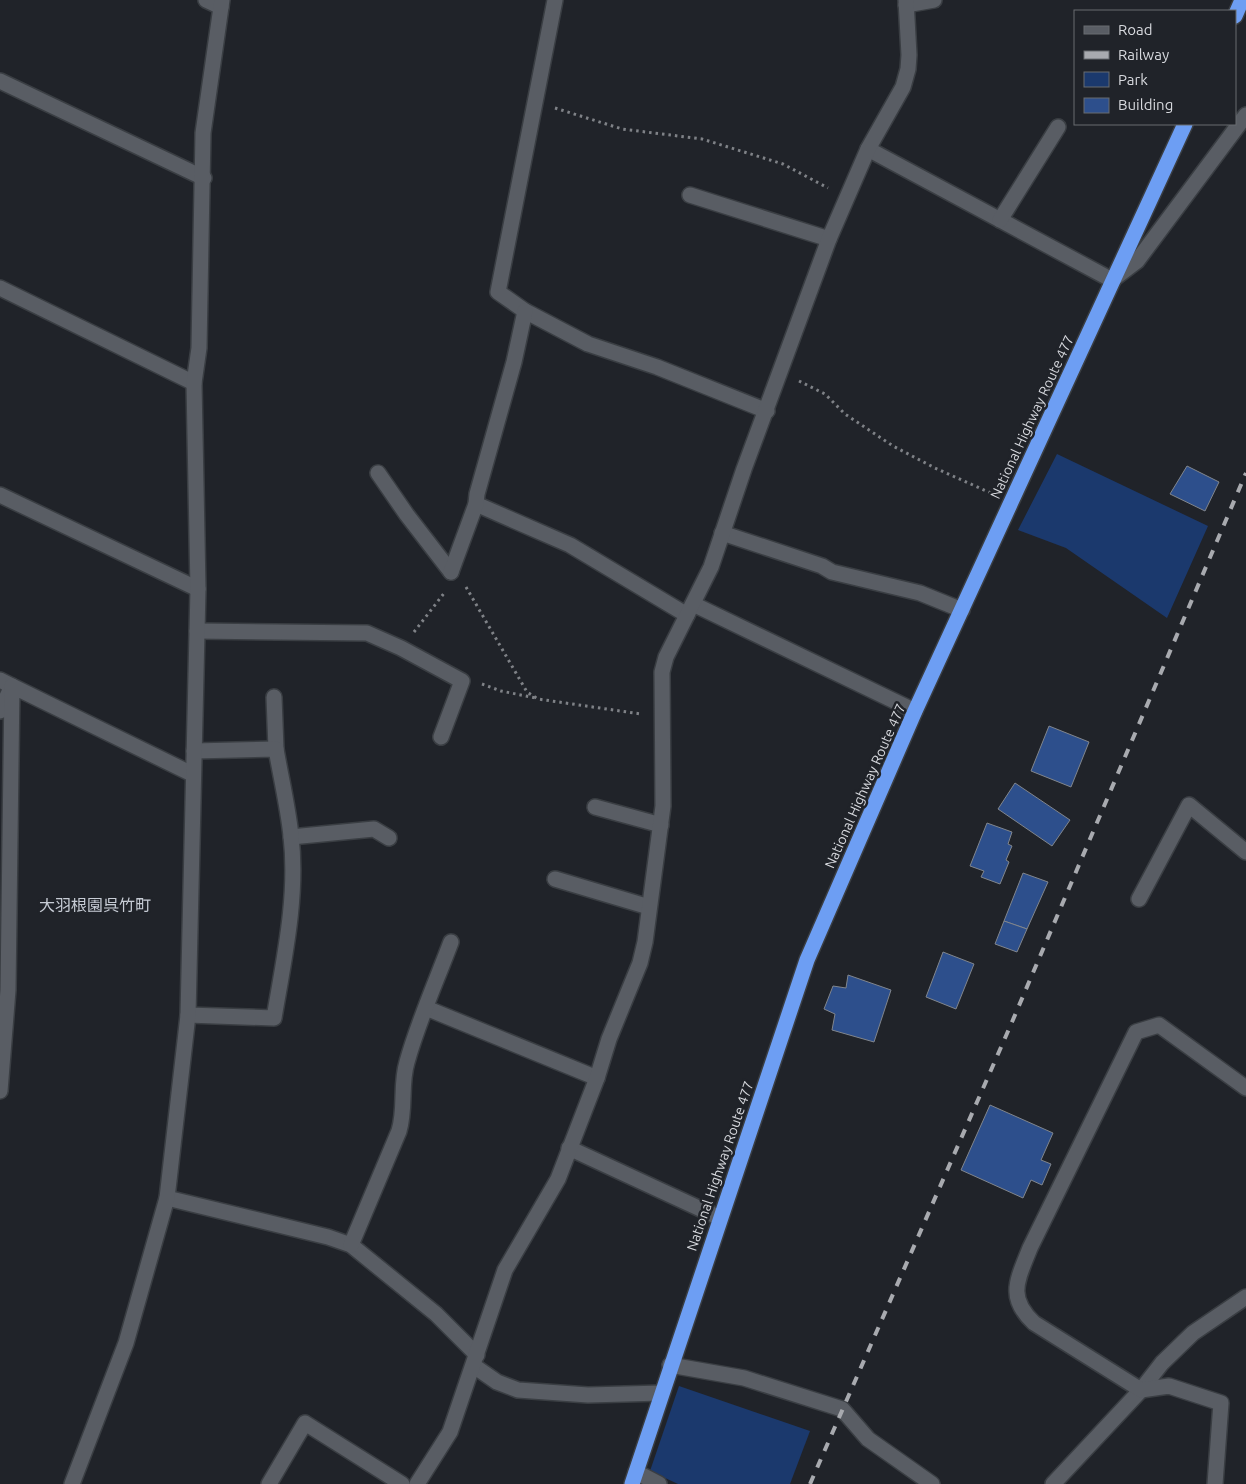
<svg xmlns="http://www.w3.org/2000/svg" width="1246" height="1484" font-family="Ubuntu,'Noto Sans JP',sans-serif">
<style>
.green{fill:#1b396d}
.building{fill:#2d4f8c;stroke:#81868d}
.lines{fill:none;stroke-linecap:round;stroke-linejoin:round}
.minor-casing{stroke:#3a3e43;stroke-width:18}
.highway-casing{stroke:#3a3e43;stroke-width:18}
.path{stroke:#7f8287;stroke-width:3;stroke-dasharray:2.5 4;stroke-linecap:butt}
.minor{stroke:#595d64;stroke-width:15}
.highway{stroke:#6d9ef3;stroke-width:15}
.rail{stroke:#a8aaaf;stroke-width:4;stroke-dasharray:9 9;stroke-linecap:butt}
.labels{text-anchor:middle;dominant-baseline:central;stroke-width:5;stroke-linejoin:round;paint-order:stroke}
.street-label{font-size:14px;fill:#d7d9de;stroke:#202329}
.quarter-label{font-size:16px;fill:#c7ccd5;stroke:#202329}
</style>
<rect width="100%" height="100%" fill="#202329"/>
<g class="green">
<polygon points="1057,454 1208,526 1167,618 1066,548 1018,530"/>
<polygon points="679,1386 810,1431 790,1484 678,1484 650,1471"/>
</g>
<g class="building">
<polygon points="1187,466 1219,482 1205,511 1170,494"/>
<polygon points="1049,726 1089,742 1071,787 1031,771"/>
<polygon points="1015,783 1070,820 1052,846 998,809"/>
<polygon points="987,823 1012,832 1008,844 1012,846 1006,860 1009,862 1000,884 981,877 984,871 970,866"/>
<polygon points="1023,873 1048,882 1027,929 1004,921"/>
<polygon points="1004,921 1027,929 1017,952 995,944"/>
<polygon points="943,952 974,964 956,1009 926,997"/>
<polygon points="848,975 891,990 874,1042 832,1030 835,1014 824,1009 833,986 846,988"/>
<polygon points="990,1105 1053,1133 1041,1160 1051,1164 1042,1185 1031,1180 1023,1198 961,1170"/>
</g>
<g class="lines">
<g class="minor-casing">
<g id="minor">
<polyline points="206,0 221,7"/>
<polyline points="555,0 498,292 525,311 588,344 657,367 767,411"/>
<polyline points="906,5 934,0"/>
<polyline points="0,81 204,178"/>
<polyline points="868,149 1112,280 1137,261 1246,115"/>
<polyline points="690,195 829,239"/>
<polyline points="1000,220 1058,127"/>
<polyline points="0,288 194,383"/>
<polyline points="378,473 407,515 451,572"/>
<polyline points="0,495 198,589"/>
<polyline points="476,504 570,545 687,615"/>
<polyline points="722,533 822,566 832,572 920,593 962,610"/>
<polyline points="451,572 476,504 477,494 514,362 525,311"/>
<polyline points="693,604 915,711"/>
<polyline points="197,631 367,633 401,648 462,681 441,737"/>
<polyline points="0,680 12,686 0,711"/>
<polyline points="274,697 276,749"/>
<polyline points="595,807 661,825"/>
<polyline points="291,837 374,829 389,838"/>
<polyline points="555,879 649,907"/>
<polyline points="1139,899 1189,805 1246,852"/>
<polyline points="426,1008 597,1078"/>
<path d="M188 1015 274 1018C284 959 298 896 291 836 288 807 281 778 276 749L194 751"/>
<polyline points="0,1091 8,990 12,686 192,774"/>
<polyline points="569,1148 720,1218"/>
<polyline points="167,1198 328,1237 351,1245 436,1314 477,1355"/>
<path d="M351 1245 399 1131C406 1108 400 1085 407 1062 418 1022 436 982 451 942"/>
<polyline points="670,1365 744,1378 842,1409 868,1439 932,1484"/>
<polyline points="474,1366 497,1382 518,1390 588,1395 662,1393"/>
<polyline points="636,1472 659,1484"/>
<polyline points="72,1484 126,1343 167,1198 188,1015 198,589 194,383 199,348 203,133 222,0"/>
<polyline points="269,1484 305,1423 402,1484"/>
<polyline points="417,1484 450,1432 505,1270 558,1179 597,1078 609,1039 640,963 645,942 663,806 662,672 666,657 711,567 744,469 829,239 868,149 903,87 908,69 909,55 906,0"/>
<polyline points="1053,1484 1141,1390 1162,1363 1193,1333 1246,1297"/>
<path d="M1215 1484 1221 1403 1169 1386 1141 1390 1034 1323C1006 1297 1018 1279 1030 1248L1136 1032 1159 1025 1246 1088"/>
</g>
</g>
<g class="highway-casing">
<g id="highway">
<polyline points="1235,16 1242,0"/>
<polyline points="632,1484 807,960 915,711 1185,124"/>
</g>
</g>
<g class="path">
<polyline points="555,108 622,129 702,139 783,164 828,188"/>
<polyline points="799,381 825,394 845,414 893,446 935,468 993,494"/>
<polyline points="466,587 527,692 538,699 641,714"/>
<polyline points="414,632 445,592"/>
<polyline points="482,684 501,691 536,698"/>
</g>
<use href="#minor" class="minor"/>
<use href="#highway" class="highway"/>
<polyline class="rail" points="810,1484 1012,1022 1246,473"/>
</g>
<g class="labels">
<g class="street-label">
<text transform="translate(1032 417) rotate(-65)">National Highway Route 477</text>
<text transform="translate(865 786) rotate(-66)">National Highway Route 477</text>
<text transform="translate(720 1166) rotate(-71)">National Highway Route 477</text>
</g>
<g class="quarter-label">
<text x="95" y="905">大羽根園呉竹町</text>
</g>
</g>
<rect x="1074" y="10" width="162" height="115" fill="#202329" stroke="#696c71"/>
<rect x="1084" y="26" width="25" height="8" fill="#595d64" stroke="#696c71"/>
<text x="1118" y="35" font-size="15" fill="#d7d9de">Road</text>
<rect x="1084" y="51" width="25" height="8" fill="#a8aaaf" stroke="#696c71"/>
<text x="1118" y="60" font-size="15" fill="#d7d9de">Railway</text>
<rect x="1084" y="72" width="25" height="15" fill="#1b396d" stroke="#696c71"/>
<text x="1118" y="85" font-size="15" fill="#d7d9de">Park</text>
<rect x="1084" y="98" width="25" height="15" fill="#2d4f8c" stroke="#696c71"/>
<text x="1118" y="110" font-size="15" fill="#d7d9de">Building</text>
</svg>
